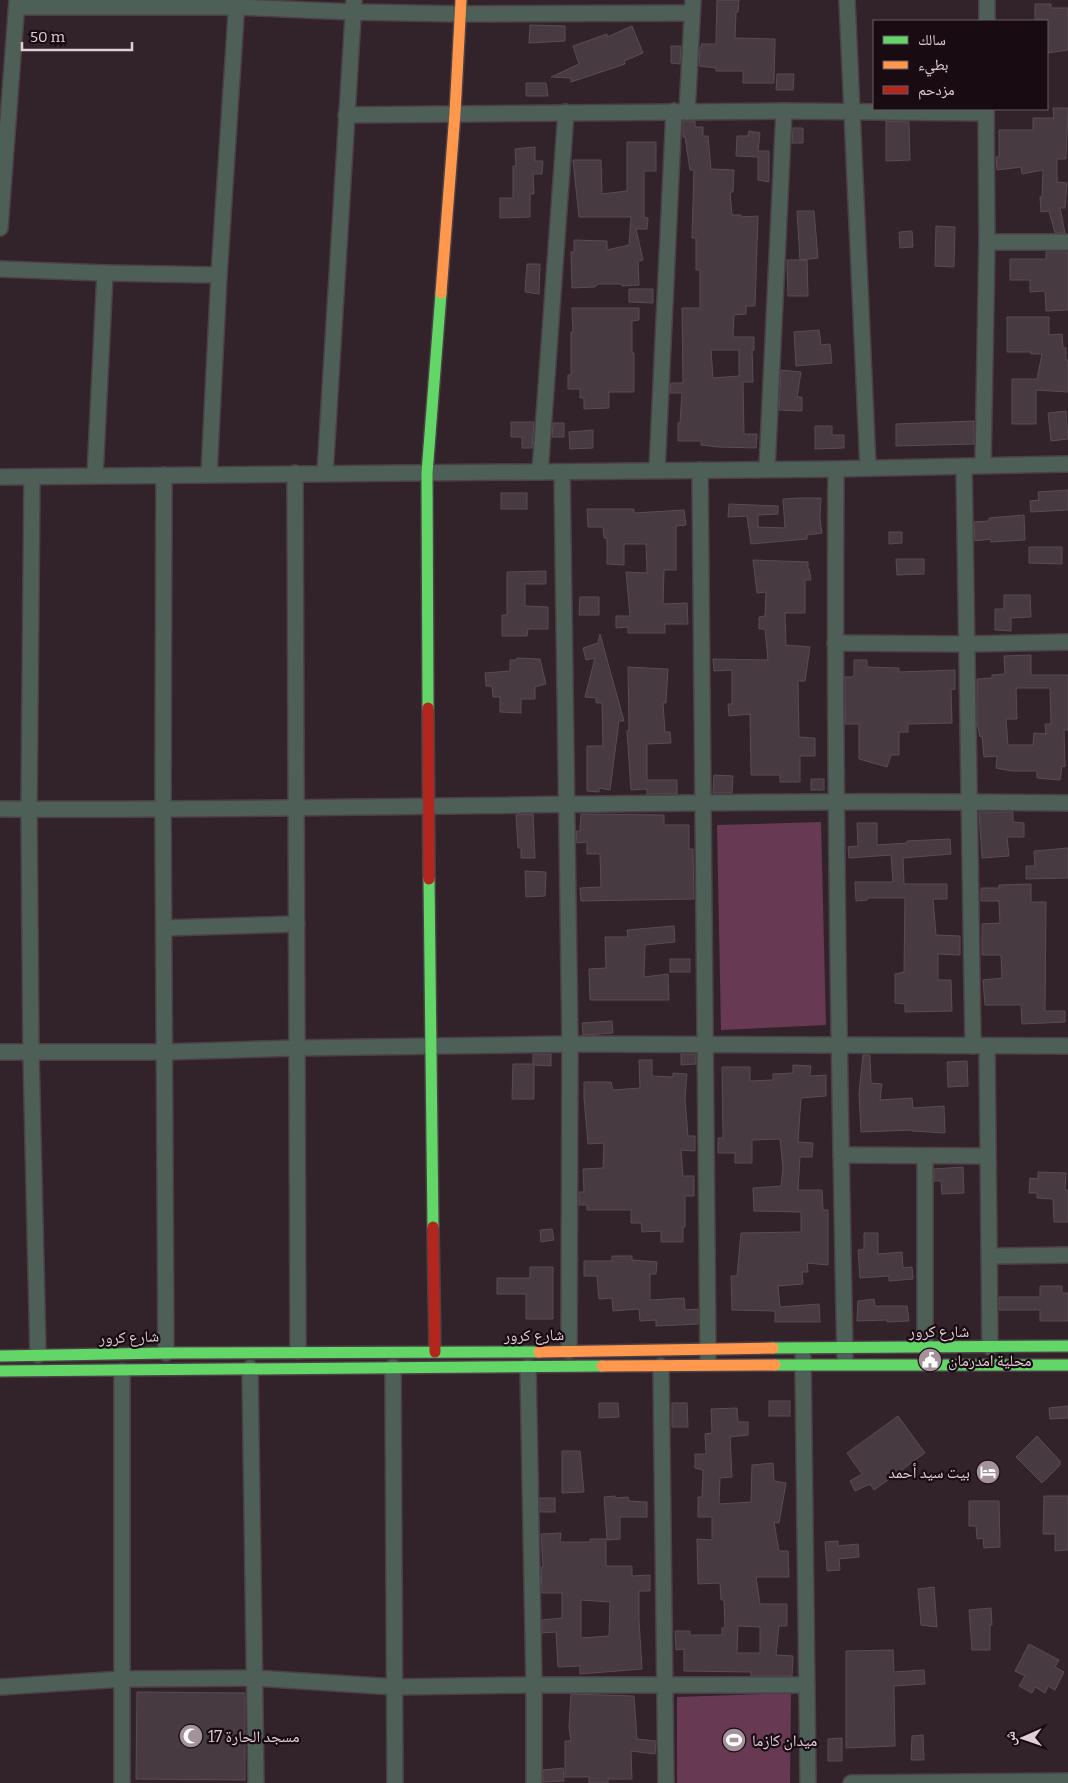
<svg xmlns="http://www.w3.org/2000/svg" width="1068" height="1783" font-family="Bitter,'Noto Naskh Arabic',serif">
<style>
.green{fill:#683952}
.building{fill:#473a41;stroke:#594c53;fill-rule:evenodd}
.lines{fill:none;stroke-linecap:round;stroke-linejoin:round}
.street-casing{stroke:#4c4047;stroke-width:18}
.fast-casing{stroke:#4c4047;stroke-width:14}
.slow-casing{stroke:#4c4047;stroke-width:14}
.jam-casing{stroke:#4c4047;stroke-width:14}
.street{stroke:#4e5f57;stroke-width:15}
.fast{stroke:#63d668;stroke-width:11}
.slow{stroke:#ff974d;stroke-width:11}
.jam{stroke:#b3261e;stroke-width:11}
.labels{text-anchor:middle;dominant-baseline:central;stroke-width:4.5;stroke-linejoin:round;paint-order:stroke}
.street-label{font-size:16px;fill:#e1ced7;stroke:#180c12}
.poi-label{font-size:16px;fill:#e1ced7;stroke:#180c12;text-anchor:start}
</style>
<rect width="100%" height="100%" fill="#32232b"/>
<g class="green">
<polygon points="821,822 826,1025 721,1030 717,825"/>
<polygon points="791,1693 790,1783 677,1783 677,1697"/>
</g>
<g class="building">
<polygon points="717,0 739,0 738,12 736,12 735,38 775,39 774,83 743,83 743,71 716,71 716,68 699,66 700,47 702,47 701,44 716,44"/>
<polygon points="1035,4 1051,4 1051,8 1068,8 1068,50 1047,53 1047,21 1043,21 1043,19 1035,19"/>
<polygon points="530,25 565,26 565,41 529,43"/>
<polygon points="632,26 643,53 624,61 625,64 571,82 571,78 551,77 579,64 573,46 607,34 607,37"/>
<polygon points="671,46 681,46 680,64 671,63"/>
<polygon points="777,74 794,74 793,90 776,90"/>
<polygon points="526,83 546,83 548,96 526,96"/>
<polygon points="1053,108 1068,108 1066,159 1057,159 1057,182 1067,183 1065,208 1060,208 1065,233 1055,233 1049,211 1041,212 1040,197 1042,197 1043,170 1022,174 1021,167 997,170 996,157 999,157 999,130 1033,130 1033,118 1054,118"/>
<path d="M683 121H695V127H703V136H708L711 169 734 170 733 192H730L732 215H741V217L758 216 755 306H746V314L734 315 733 337H754V350H752L753 382H743L744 434H757L756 448 718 447 701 445V441H678V423H680L682 393H670L671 383H683L682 308H700V270H696V238H692L694 170H690L685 137H683ZM711 350H739V376L713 378Z"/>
<polygon points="886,121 909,122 910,160 886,161"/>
<polygon points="793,128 803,128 803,143 792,143"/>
<polygon points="749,131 760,133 758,151 769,151 769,182 758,180 758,157 736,156 737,136 748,136"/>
<polygon points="627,142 656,142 656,171 644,171 644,217 648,218 647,229 636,229 643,260 638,261 639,285 622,286 622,284 598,284 595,287 572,288 571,252 574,252 574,240 607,241 607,250 629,245 631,217 579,217 573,160 601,160 602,194 627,191"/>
<polygon points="535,147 535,161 543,161 542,174 533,174 534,194 530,194 530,217 500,218 500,198 513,198 513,166 516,166 515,149"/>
<polygon points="797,211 814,211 818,258 800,260"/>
<polygon points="936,226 955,227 954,267 935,266"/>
<polygon points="912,231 913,247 900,248 899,232"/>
<polygon points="1046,252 1068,252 1068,310 1046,311 1045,291 1030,292 1030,280 1010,280 1010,259 1046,259"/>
<polygon points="787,260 807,260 808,296 788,296"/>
<polygon points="527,264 540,264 539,294 525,292"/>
<polygon points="629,289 653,289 653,303 629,302"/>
<polygon points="572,308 639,308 639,320 632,321 632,353 634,353 634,392 609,392 609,408 584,409 584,398 580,398 580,389 568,389 568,375 571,375 571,332 573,332"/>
<polygon points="1007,317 1049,317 1049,335 1062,334 1063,348 1066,348 1066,360 1068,360 1068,392 1036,390 1036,424 1012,424 1012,379 1037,379 1042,354 1031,354 1031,352 1007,352"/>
<polygon points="819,330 821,345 830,344 832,363 796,366 794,332"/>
<polygon points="781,370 801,372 797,397 802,397 802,411 779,410"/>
<polygon points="1066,411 1068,439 1051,441 1048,413"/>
<polygon points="974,421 974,444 896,446 896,424"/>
<polygon points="511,422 534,422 532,448 522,448 522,437 511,437"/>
<polygon points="553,423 564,423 564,437 552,437"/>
<polygon points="815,426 832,426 832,435 844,435 844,448 815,449"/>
<polygon points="593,430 593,448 570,449 569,432"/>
<polygon points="1068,490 1068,510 1031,512 1030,501 1039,500 1038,492"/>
<rect x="501" y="493" width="26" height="16"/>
<polygon points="799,498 821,498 820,519 822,533 807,535 807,539 751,544 747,516 728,517 729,504 778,506 778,514 758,515 758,527 785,528 783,499"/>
<polygon points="587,509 634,509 634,513 684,510 686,525 676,526 676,570 664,570 663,604 687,603 688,624 665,624 665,633 628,633 628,627 616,628 616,616 630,616 626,572 647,573 646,544 624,544 624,565 607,564 607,538 604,538 603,527 588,527"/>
<polygon points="1024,515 1025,540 991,542 991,539 975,541 974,522 989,521 989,518"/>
<polygon points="889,532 902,532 902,543 889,544"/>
<polygon points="1029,547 1062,547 1062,564 1029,563"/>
<polygon points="896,559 924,559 924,574 897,575"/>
<polygon points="753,560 808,562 808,569 809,569 811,580 805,580 805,613 785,613 786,645 810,647 805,681 798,681 799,737 815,738 815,756 800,756 800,782 780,782 780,775 751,775 750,714 729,716 728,704 732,704 732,670 714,671 713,659 768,660 765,629 759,629 759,617 765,616 766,592 757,593"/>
<polygon points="546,571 546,584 525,584 525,606 548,607 548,629 528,629 527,636 502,636 502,615 507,615 507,572"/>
<polygon points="1004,595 1030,595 1031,617 1011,618 1011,631 995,630 995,609 1004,609"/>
<polygon points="580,597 599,597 599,615 579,615"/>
<polygon points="600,634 624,721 619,721 610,790 599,788 599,792 587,791 587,746 603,746 602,703 596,703 596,698 585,697 595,658 586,660 583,648 598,643"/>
<path d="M1031 655V675H1068V730H1064L1065 767 1062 766 1060 780 1037 778V771H1012L996 768 997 756 984 757 982 736 980 737 977 722V679L992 678V675L1005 674 1004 656ZM1018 688H1050L1051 724H1045L1046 734 1034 733 1033 745H1008L1006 719H1017L1016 689Z"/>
<polygon points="517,658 540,659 546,684 535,687 535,699 521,699 521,713 500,712 500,697 493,697 492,686 486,686 485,673 510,671 510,660 516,660"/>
<polygon points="854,660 867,660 867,667 899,668 899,672 955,670 955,689 951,690 952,723 908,724 908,732 899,732 899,755 891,755 887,767 859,759 859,724 845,724 845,677 852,677 854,675"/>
<polygon points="628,667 668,669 666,703 663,703 665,732 670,732 671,743 647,744 647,780 677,780 677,794 647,794 647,789 631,790 627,731 629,730"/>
<polygon points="714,775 733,776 732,793 713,793"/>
<rect x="811" y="779" width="13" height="11"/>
<polygon points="979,812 1013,812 1013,822 1024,823 1024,837 1007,837 1009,856 982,858"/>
<polygon points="533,814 535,858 521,858 521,848 518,848 516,815"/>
<polygon points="581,814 664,815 664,825 689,825 689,849 693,849 694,899 581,901 580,888 601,887 600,854 587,854 587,842 577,843 576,831 580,831"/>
<polygon points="857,823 877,823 877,845 907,843 907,841 950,839 951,854 903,858 904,884 947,884 947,899 933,899 936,935 960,936 960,955 938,954 938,980 951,980 952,1011 905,1012 905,1004 895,1003 895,974 904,972 905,898 868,898 867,900 856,901 855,882 893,882 891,855 849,858 848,847 858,846"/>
<polygon points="1068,848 1068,878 1026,879 1026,866 1035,866 1034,851"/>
<polygon points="525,871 546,872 545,896 526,897"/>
<polygon points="1031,884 1031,902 1046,902 1045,1011 1065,1011 1065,1022 1022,1024 1021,1005 985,1005 983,980 1002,978 1001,955 982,955 982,924 1000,923 999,901 981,901 981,888 999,888 999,885"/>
<polygon points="674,926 675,942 645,945 644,977 668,974 669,1000 590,1000 589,969 606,968 605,937 628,937 627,930"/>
<rect x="670" y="959" width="20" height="13"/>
<polygon points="612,1021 613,1033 583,1035 582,1023"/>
<polygon points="533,1054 551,1054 551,1066 534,1065 534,1099 512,1099 513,1064 533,1064"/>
<polygon points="681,1054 696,1054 696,1064 681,1065"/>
<polygon points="863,1055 870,1055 871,1083 882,1084 880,1100 912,1098 913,1108 944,1106 945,1133 912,1131 912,1130 861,1132 859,1093"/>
<polygon points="639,1060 652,1060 652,1076 673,1077 673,1073 687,1074 685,1099 688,1136 695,1136 695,1151 681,1150 683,1176 694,1176 694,1196 685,1196 685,1227 683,1227 683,1242 661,1242 661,1231 642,1232 641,1223 631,1223 631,1210 587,1210 587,1205 579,1205 579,1192 584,1192 583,1169 603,1168 604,1143 588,1144 584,1098 584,1082 611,1082 613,1090 640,1088"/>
<polygon points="967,1061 968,1086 948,1087 947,1062"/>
<polygon points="793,1065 811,1066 810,1076 826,1075 826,1096 801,1098 798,1142 813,1143 812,1157 800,1157 798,1190 822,1190 823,1210 828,1210 828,1265 807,1263 808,1272 802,1272 803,1284 778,1286 780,1307 819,1304 820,1322 775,1322 775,1311 732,1310 731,1276 737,1276 741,1233 801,1232 801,1212 754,1211 753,1188 781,1186 783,1168 780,1139 752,1140 752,1163 735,1163 735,1153 718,1153 718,1138 723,1138 722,1067 750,1067 750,1081 773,1080 773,1074 793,1073"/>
<polygon points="963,1167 964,1193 942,1194 941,1181 934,1181 934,1169"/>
<polygon points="1038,1172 1066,1173 1065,1190 1068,1190 1068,1222 1054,1222 1053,1199 1037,1198 1037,1193 1029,1193 1030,1178 1038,1179"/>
<polygon points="552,1229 554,1240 541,1242 540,1230"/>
<polygon points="864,1233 878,1233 878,1254 902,1252 903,1268 912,1267 913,1279 889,1281 889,1276 860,1278 858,1250 864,1249"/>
<polygon points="612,1256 632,1256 632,1260 657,1262 656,1274 650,1274 650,1300 684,1298 685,1310 698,1309 698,1324 656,1326 656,1320 640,1321 639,1309 613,1311 612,1298 599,1299 597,1276 584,1276 584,1261 612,1261"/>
<polygon points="530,1267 553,1267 553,1319 526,1319 526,1294 497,1294 497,1278 530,1278"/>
<polygon points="1040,1286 1062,1286 1062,1293 1068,1293 1068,1321 1040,1321 1040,1310 999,1310 999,1297 1040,1297"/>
<polygon points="874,1299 875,1306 907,1306 909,1321 887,1322 887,1320 857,1321 858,1301"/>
<rect x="769" y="1401" width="21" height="15"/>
<polygon points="599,1403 618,1403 619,1417 599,1418"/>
<polygon points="672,1403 687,1403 688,1427 672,1427"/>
<polygon points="1068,1406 1068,1418 1050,1419 1049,1408"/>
<path d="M737 1408 738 1422H748V1435L730 1437 732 1477 720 1478 719 1504 751 1502 752 1465 773 1463 774 1481 786 1483 779 1523 774 1522 779 1551H788L789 1577H756L760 1604H787V1626H779L776 1655 793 1656 792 1676H751V1672L684 1671V1649L676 1650 675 1631H690V1635H722V1628H725L724 1600H721L720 1583 698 1584 697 1539 712 1540V1517H698V1497H702L703 1470 695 1468V1454H706L705 1434 712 1433 711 1409ZM738 1626 760 1627V1653H737Z"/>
<polygon points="898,1416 925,1453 874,1490 870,1484 855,1491 850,1481 862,1474 847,1453"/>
<polygon points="1037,1436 1060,1461 1060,1465 1042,1483 1016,1457"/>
<polygon points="562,1451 580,1451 584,1492 562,1493"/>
<polygon points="615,1496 615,1498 628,1497 629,1501 647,1502 647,1517 620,1517 620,1539 607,1540 604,1497"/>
<polygon points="1044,1496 1068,1496 1068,1550 1055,1551 1055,1534 1043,1534"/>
<rect x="540" y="1498" width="15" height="14"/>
<polygon points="969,1501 999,1501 1000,1547 984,1548 983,1538 977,1539 976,1526 969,1526"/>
<path d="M561 1533 560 1542H590V1539H606V1566H632V1576L650 1575V1591H639V1620L642 1669 580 1674V1666L558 1667 556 1632 542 1633V1620L562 1618V1593H542L541 1567H543L541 1534ZM581 1600 610 1602 609 1636 581 1638Z"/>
<polygon points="838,1541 838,1546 858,1544 859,1557 839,1559 840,1570 827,1571 825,1542"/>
<polygon points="934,1587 937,1627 921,1625 918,1589"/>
<polygon points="991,1608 992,1625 990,1625 990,1650 972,1650 969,1610"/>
<polygon points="1029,1644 1059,1660 1055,1667 1064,1672 1055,1690 1048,1686 1045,1693 1035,1687 1032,1693 1019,1686 1025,1676 1015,1671"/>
<polygon points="893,1650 894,1672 924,1670 925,1684 894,1686 895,1746 846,1748 846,1651"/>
<polygon points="137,1692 245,1693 245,1780 136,1779"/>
<polygon points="571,1694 634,1696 637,1739 656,1741 656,1744 655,1754 631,1751 632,1779 608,1779 608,1783 589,1783 589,1777 565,1777 565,1741 571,1741 569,1727"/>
<polygon points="923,1735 924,1760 911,1760 912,1736"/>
<polygon points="842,1738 842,1761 828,1761 828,1739"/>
<polygon points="563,1768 564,1781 543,1782 543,1770"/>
</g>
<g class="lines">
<g class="street-casing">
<g id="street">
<polyline points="847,0 868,467"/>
<polyline points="17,7 236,7 353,12 460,14 692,13"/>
<polyline points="987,21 987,0"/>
<polyline points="687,112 693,0"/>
<polyline points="346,115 784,111 986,113"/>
<polyline points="0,228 17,0"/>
<polyline points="987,242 1068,242"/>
<polyline points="0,269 105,273 219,275"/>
<polyline points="983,465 987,242 986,109"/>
<polyline points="964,466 973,1046"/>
<polyline points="767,468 784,111"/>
<path d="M836 469C834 765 839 1061 845 1357"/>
<polyline points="657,470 674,111"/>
<polyline points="700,470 708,1358"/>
<polyline points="540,472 566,112"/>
<polyline points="562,472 570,1044 569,1351"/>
<polyline points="295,473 298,1351"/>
<polyline points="325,473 354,0"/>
<polyline points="209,474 219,275 237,0"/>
<polyline points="164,475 163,809 166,1353"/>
<polyline points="95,476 105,273"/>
<polyline points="0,477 836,469 1068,464"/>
<polyline points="32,477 29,809 31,1053 38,1355"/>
<polyline points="835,643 968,644 1068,642"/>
<path d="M0 809C356 811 712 798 1068 803"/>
<polyline points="164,928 297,924"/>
<polyline points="987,1046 990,1347"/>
<polyline points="0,1052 165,1052 297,1048 570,1044 1068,1046"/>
<polyline points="841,1155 988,1156"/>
<polyline points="925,1156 925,1347"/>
<polyline points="989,1256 1068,1255"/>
<polyline points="803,1357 808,1783"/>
<polyline points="661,1366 666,1783"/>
<polyline points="393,1367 395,1783"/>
<polyline points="528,1367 534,1685 534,1783"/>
<polyline points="250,1368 256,1783"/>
<polyline points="122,1371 122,1783"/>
<polyline points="0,1687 123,1679 255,1678 395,1687 534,1685 807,1685"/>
<polyline points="851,1783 1068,1781"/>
</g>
</g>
<g class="fast-casing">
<g id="fast">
<polyline points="428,708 427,473 441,293"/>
<polyline points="429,879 433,1227"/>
<polyline points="773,1348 1068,1346"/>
<polyline points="0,1356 166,1353 539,1352"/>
<polyline points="775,1365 1068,1365"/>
<polyline points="0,1371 602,1366"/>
</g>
</g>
<g class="slow-casing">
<g id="slow">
<polyline points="441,293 455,113 461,0"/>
<polyline points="539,1352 773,1348"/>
<polyline points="602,1366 775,1365"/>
</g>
</g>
<g class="jam-casing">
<g id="jam">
<polyline points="428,708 429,879"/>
<polyline points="433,1227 435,1352"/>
</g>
</g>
<use href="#street" class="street"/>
<use href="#fast" class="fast"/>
<use href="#slow" class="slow"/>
<use href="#jam" class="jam"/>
</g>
<defs>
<g id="civic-disc" transform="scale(1.25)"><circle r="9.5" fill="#a4929b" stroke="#180c12"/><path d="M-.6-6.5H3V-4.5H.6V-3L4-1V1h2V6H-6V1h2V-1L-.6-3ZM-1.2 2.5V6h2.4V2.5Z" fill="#fff"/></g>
<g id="hotel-disc" transform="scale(1.25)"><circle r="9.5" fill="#a4929b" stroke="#180c12"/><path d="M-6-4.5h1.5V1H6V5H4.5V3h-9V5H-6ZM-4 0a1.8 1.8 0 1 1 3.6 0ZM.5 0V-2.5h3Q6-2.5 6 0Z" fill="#fff"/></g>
<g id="mosque-disc" transform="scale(1.25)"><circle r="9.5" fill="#a4929b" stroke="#180c12"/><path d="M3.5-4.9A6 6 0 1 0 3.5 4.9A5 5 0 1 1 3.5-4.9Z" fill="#fff"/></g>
<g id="stadium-disc" transform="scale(1.25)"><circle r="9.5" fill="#a4929b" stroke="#180c12"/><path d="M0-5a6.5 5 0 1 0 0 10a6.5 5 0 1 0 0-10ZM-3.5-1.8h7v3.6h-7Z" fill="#fff"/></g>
</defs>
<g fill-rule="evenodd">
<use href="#civic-disc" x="930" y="1360"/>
<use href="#hotel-disc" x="988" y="1472"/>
<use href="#mosque-disc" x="191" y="1736"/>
<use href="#stadium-disc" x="734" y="1740"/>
</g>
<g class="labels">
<g class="street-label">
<text x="939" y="1331">شارع كرور</text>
<text transform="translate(534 1335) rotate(-1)">شارع كرور</text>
<text transform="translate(129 1337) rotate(-2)">شارع كرور</text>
</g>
<g class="poi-label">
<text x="948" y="1360">محلية امدرمان</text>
<text x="970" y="1472" text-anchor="end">بيت سيد أحمد</text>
<text x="208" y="1736">مسجد الحارة 17</text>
<text x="752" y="1740">ميدان كازما</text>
</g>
</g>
<rect x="873" y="20" width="175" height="90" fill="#180c12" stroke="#685a61"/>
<rect x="883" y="36" width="25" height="8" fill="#63d668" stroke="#685a61"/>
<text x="918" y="45" font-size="15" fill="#e1ced7">سالك</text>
<rect x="883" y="61" width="25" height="8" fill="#ff974d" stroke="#685a61"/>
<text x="918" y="70" font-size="15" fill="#e1ced7">بطيء</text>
<rect x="883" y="86" width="25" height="8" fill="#b3261e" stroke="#685a61"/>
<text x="918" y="95" font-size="15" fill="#e1ced7">مزدحم</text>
<g transform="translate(1023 1738) rotate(268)" stroke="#180c12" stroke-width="4" paint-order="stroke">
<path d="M0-4L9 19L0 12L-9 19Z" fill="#e1ced7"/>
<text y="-8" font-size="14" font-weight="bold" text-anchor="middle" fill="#e1ced7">ش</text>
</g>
<path d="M22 42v8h110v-8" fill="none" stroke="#e1ced7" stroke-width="2.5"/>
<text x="30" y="42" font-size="15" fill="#e1ced7" stroke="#180c12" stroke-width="4" paint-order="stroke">50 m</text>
</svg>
